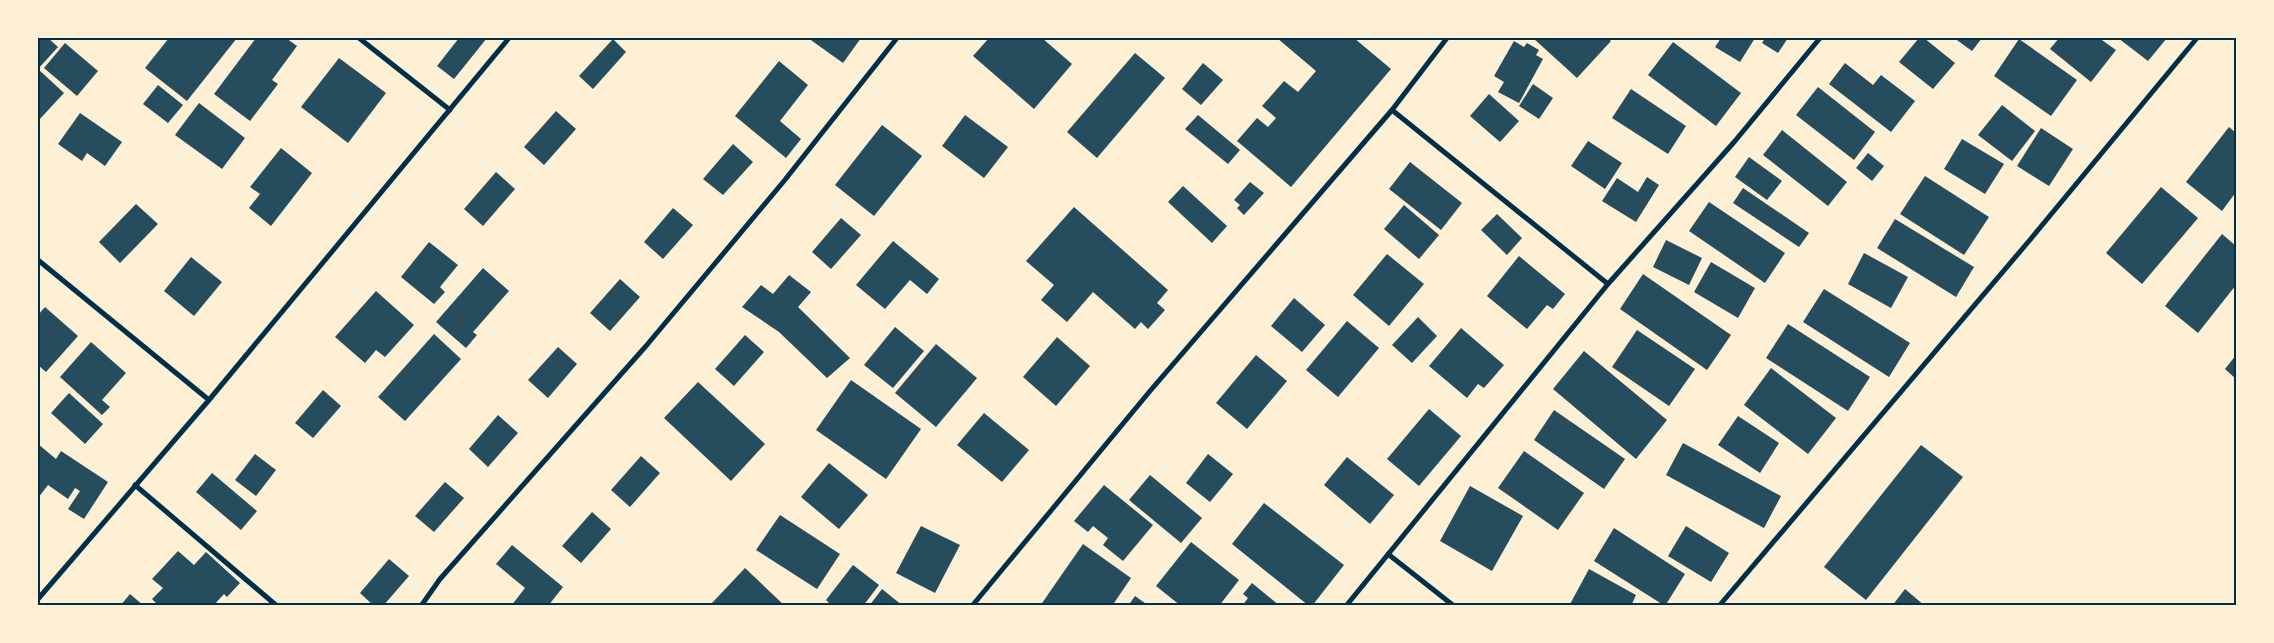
<svg xmlns="http://www.w3.org/2000/svg" width="2274" height="643" font-family="'Open Sans',sans-serif">
<style>
.building{fill:#264d5e}
.lines{fill:none;stroke-linecap:round;stroke-linejoin:round}
.minor{stroke:#003049;stroke-width:5}
.neatline{fill:none;stroke:#003049;stroke-width:2}
</style>
<rect width="100%" height="100%" fill="#fdf0d5"/>
<g class="building">
<polygon points="38,38 48,38 58,47 38,69 64,93 38,121"/>
<polygon points="169,38 237,38 187,101 145,68"/>
<polygon points="256,38 286,38 297,46 272,80 278,84 250,121 214,94"/>
<polygon points="459,38 487,38 454,79 437,66"/>
<polygon points="808,38 861,38 843,63"/>
<polygon points="989,38 1042,38 1072,64 1034,109 973,56"/>
<polygon points="1277,38 1354,38 1391,69 1291,187 1237,141 1257,118 1268,127 1276,118 1262,106 1284,81 1298,92 1316,71"/>
<polygon points="1533,38 1607,38 1611,41 1577,78"/>
<polygon points="1721,38 1755,38 1740,62 1715,47"/>
<polygon points="1765,38 1788,38 1778,53 1762,43"/>
<polygon points="1919,38 1924,38 1955,63 1933,89 1899,62"/>
<polygon points="1954,38 1982,38 1972,51"/>
<polygon points="2059,38 2099,38 2116,50 2091,82 2050,49"/>
<polygon points="2118,38 2167,38 2148,61"/>
<polygon points="613,39 626,52 593,89 579,76"/>
<polygon points="2019,39 2077,80 2051,116 1994,76"/>
<polygon points="1514,41 1524,47 1527,43 1539,50 1536,55 1543,59 1519,103 1498,92 1504,82 1494,76"/>
<polygon points="1673,42 1741,93 1716,126 1648,75"/>
<polygon points="65,43 98,71 77,96 44,68"/>
<polygon points="1135,53 1165,78 1097,158 1067,132"/>
<polygon points="339,58 386,93 348,143 301,107"/>
<polygon points="779,61 808,85 780,121 801,139 786,158 735,116"/>
<polygon points="1203,63 1223,80 1201,105 1182,89"/>
<polygon points="1845,63 1873,85 1881,75 1915,101 1891,132 1829,84"/>
<polygon points="1533,84 1553,98 1539,119 1519,106"/>
<polygon points="158,85 183,105 168,123 143,104"/>
<polygon points="1818,87 1875,132 1854,160 1796,115"/>
<polygon points="1631,89 1686,126 1668,154 1612,118"/>
<polygon points="1489,94 1519,121 1500,142 1470,116"/>
<polygon points="199,103 245,138 222,169 175,135"/>
<polygon points="2002,105 2035,131 2012,161 1978,135"/>
<polygon points="556,111 576,129 544,165 524,147"/>
<polygon points="80,113 122,142 105,166 87,153 82,161 58,144"/>
<polygon points="965,115 1008,147 984,178 942,146"/>
<polygon points="1198,115 1240,150 1228,164 1185,129"/>
<polygon points="882,125 922,156 874,216 835,185"/>
<polygon points="2229,127 2236,133 2236,192 2222,211 2186,182"/>
<polygon points="2041,128 2073,149 2049,186 2017,166"/>
<polygon points="1782,130 1847,182 1828,206 1763,155"/>
<polygon points="1962,139 2004,164 1985,194 1944,169"/>
<polygon points="1588,141 1622,163 1605,189 1571,166"/>
<polygon points="733,144 753,162 723,195 703,179"/>
<polygon points="281,148 312,173 271,226 249,208 260,194 250,187"/>
<polygon points="1868,153 1884,166 1872,181 1856,168"/>
<polygon points="1749,157 1782,181 1767,200 1735,177"/>
<polygon points="1410,162 1462,203 1441,230 1389,189"/>
<polygon points="496,172 515,189 483,226 464,209"/>
<polygon points="1925,176 1989,217 1964,255 1900,214"/>
<polygon points="1647,177 1659,185 1636,222 1602,201 1617,178 1638,192"/>
<polygon points="1250,182 1264,193 1244,215 1237,208 1240,205 1234,200"/>
<polygon points="1183,186 1227,226 1212,243 1168,202"/>
<polygon points="2161,187 2198,218 2142,284 2106,253"/>
<polygon points="1743,188 1809,233 1799,247 1733,203"/>
<polygon points="1709,202 1785,253 1765,283 1689,231"/>
<polygon points="136,204 158,224 120,263 99,242"/>
<polygon points="1404,205 1439,235 1419,259 1384,229"/>
<polygon points="1074,207 1168,290 1157,303 1165,310 1148,329 1141,322 1135,329 1093,292 1067,322 1041,300 1054,285 1026,261"/>
<polygon points="673,208 693,225 663,259 644,242"/>
<polygon points="1497,214 1522,238 1507,255 1481,230"/>
<polygon points="841,218 861,235 831,269 812,252"/>
<polygon points="1895,219 1974,267 1956,297 1877,248"/>
<polygon points="2222,234 2236,246 2236,285 2198,333 2165,306"/>
<polygon points="1666,240 1702,258 1689,285 1653,267"/>
<polygon points="893,241 939,279 927,294 910,280 885,309 856,285"/>
<polygon points="429,242 458,265 440,287 445,292 434,304 401,277"/>
<polygon points="1864,253 1908,277 1891,308 1848,284"/>
<polygon points="1387,254 1424,284 1389,326 1353,295"/>
<polygon points="1519,256 1565,294 1553,309 1547,305 1527,329 1487,296"/>
<polygon points="191,257 222,282 194,316 164,291"/>
<polygon points="1711,262 1755,288 1738,318 1694,292"/>
<polygon points="483,268 509,291 473,332 477,335 466,348 436,322"/>
<polygon points="1643,274 1731,335 1707,370 1620,309"/>
<polygon points="789,275 811,292 798,307 850,358 827,378 779,332 742,307 761,285 773,294"/>
<polygon points="620,279 640,297 610,331 590,313"/>
<polygon points="1824,289 1910,343 1889,377 1803,322"/>
<polygon points="376,291 414,325 385,357 376,350 365,363 335,337"/>
<polygon points="1294,298 1325,325 1302,352 1271,326"/>
<polygon points="45,307 78,336 46,372 38,365 38,315"/>
<polygon points="1418,317 1437,336 1412,363 1392,345"/>
<polygon points="1347,321 1379,348 1338,397 1306,370"/>
<polygon points="1788,324 1870,377 1848,411 1766,358"/>
<polygon points="895,327 924,351 893,388 864,365"/>
<polygon points="1461,328 1504,365 1484,388 1478,384 1467,398 1429,366"/>
<polygon points="1637,330 1695,369 1669,406 1612,367"/>
<polygon points="434,334 461,359 405,421 378,397"/>
<polygon points="745,335 764,352 734,386 715,369"/>
<polygon points="1057,337 1090,366 1056,406 1023,377"/>
<polygon points="91,342 126,373 102,400 110,407 102,415 60,377"/>
<polygon points="936,344 977,378 936,427 895,393"/>
<polygon points="558,347 577,364 548,398 528,380"/>
<polygon points="1584,351 1667,420 1636,459 1553,389"/>
<polygon points="1256,355 1287,381 1247,429 1216,403"/>
<polygon points="2236,355 2236,379 2225,369"/>
<polygon points="1771,368 1836,418 1808,454 1744,405"/>
<polygon points="851,380 921,429 886,479 816,430"/>
<polygon points="698,382 765,444 731,481 664,418"/>
<polygon points="323,390 341,406 313,438 295,423"/>
<polygon points="69,393 103,424 85,444 51,413"/>
<polygon points="1429,409 1461,436 1419,486 1387,459"/>
<polygon points="1554,410 1625,459 1604,489 1534,440"/>
<polygon points="984,413 1029,450 1002,482 957,445"/>
<polygon points="498,415 518,433 488,467 469,449"/>
<polygon points="1738,416 1779,443 1760,473 1718,445"/>
<polygon points="1683,443 1781,496 1764,528 1666,475"/>
<polygon points="38,444 56,459 61,451 108,482 84,519 68,509 80,491 75,488 68,499 48,485 38,498"/>
<polygon points="1921,445 1963,477 1866,600 1824,567"/>
<polygon points="1524,451 1584,493 1558,530 1498,488"/>
<polygon points="255,454 276,470 256,496 235,480"/>
<polygon points="1208,454 1233,474 1210,502 1186,483"/>
<polygon points="641,456 660,473 630,507 611,490"/>
<polygon points="1347,457 1394,495 1370,524 1324,485"/>
<polygon points="829,463 868,495 839,529 801,497"/>
<polygon points="212,473 257,511 241,530 196,492"/>
<polygon points="1150,475 1202,518 1181,543 1129,500"/>
<polygon points="445,482 464,498 434,532 415,516"/>
<polygon points="1104,485 1153,525 1123,561 1103,545 1108,538 1093,526 1088,532 1074,521"/>
<polygon points="1470,486 1523,516 1492,571 1440,541"/>
<polygon points="1264,503 1344,565 1312,606 1309,606 1232,544"/>
<polygon points="592,512 611,529 581,563 562,546"/>
<polygon points="780,515 840,554 817,589 756,550"/>
<polygon points="921,526 960,545 935,593 896,573"/>
<polygon points="1686,526 1729,553 1711,582 1668,556"/>
<polygon points="1614,528 1685,574 1665,606 1594,561"/>
<polygon points="1191,542 1239,580 1219,606 1181,606 1156,586"/>
<polygon points="1083,544 1131,578 1112,606 1040,606"/>
<polygon points="512,545 563,587 548,606 511,606 525,588 496,564"/>
<polygon points="178,551 194,565 206,552 240,583 227,597 224,594 213,606 159,606 152,599 163,588 152,579"/>
<polygon points="389,559 409,576 383,606 374,606 360,593"/>
<polygon points="853,565 879,585 863,606 832,606 826,600"/>
<polygon points="745,568 785,606 714,606 712,603"/>
<polygon points="1589,569 1636,595 1631,606 1569,606"/>
<polygon points="1252,583 1280,606 1242,606 1248,598 1243,594"/>
<polygon points="882,589 903,606 869,606"/>
<polygon points="1905,589 1925,606 1892,606"/>
<polygon points="130,594 144,606 120,606"/>
<polygon points="1135,596 1149,606 1128,606"/>
</g>
<g class="lines">
<g class="minor">
<polyline points="359,38 450,110"/>
<polyline points="1392,110 1608,284"/>
<polyline points="38,260 209,400"/>
<polyline points="135,485 277,606"/>
<polyline points="1388,554 1454,606"/>
<polyline points="38,599 209,400 509,38"/>
<polyline points="421,606 440,579 646,346 784,181 897,38"/>
<polyline points="972,606 1150,391 1392,110 1447,38"/>
<polyline points="1346,606 1608,284 1735,141 1820,38"/>
<polyline points="1719,606 2029,241 2197,38"/>
</g>
</g>
<rect width="2274" height="643" fill="none" stroke="#fdf0d5" stroke-width="78"/>
<rect x="39" y="39" width="2196" height="565" class="neatline"/>
</svg>
